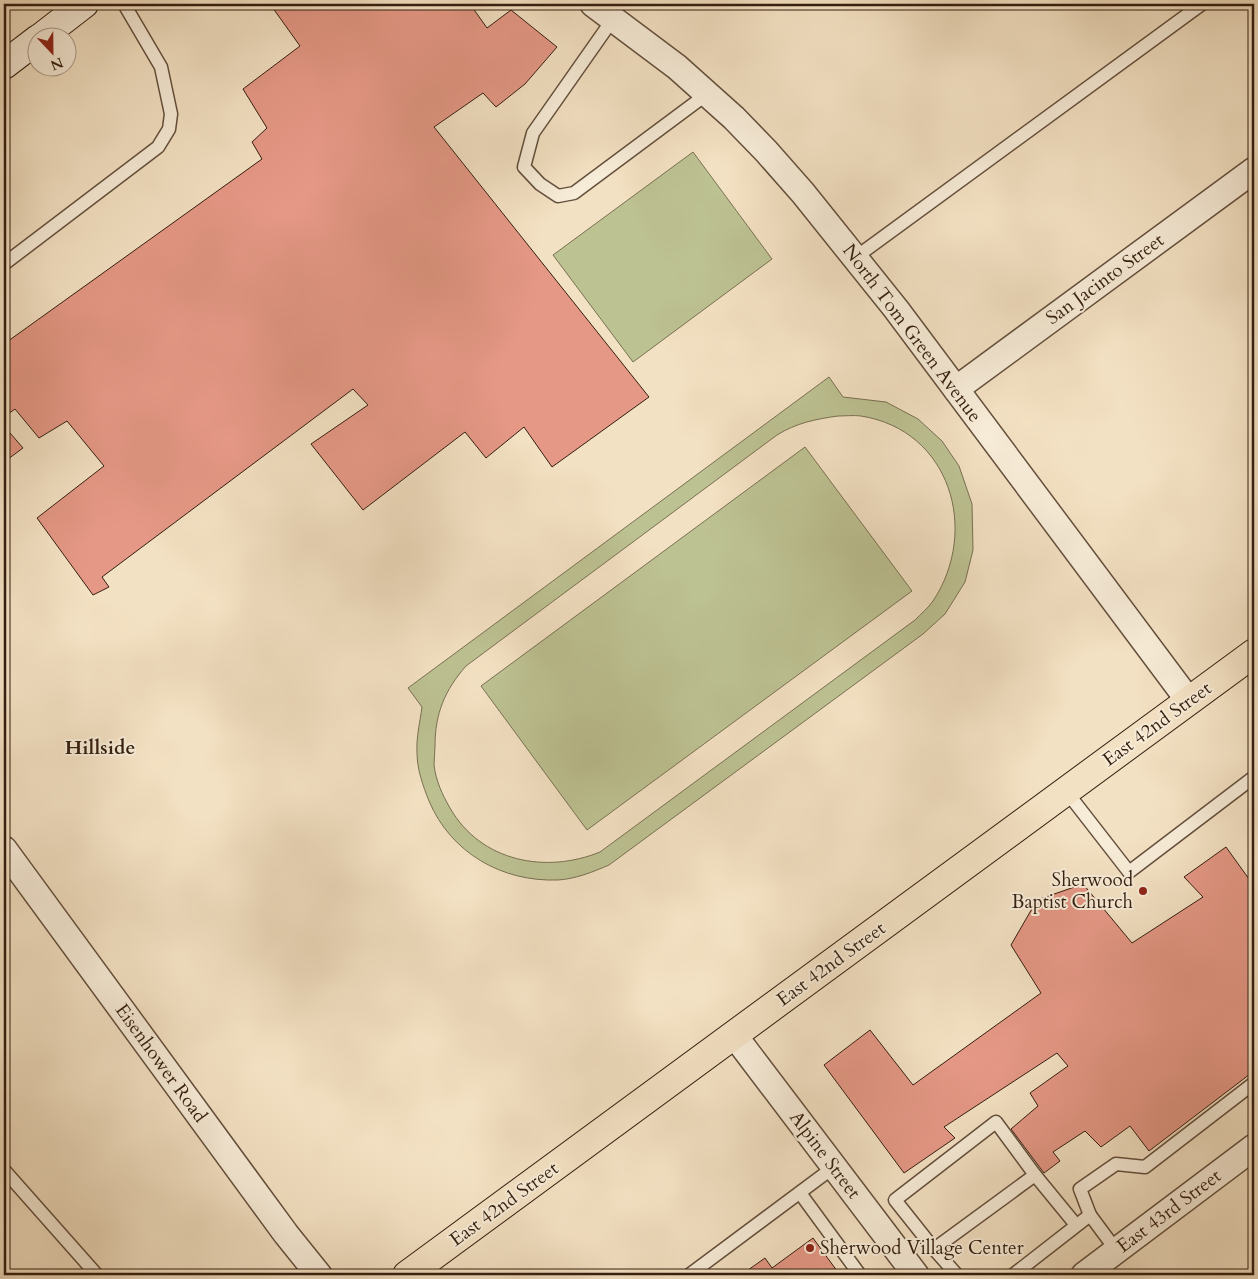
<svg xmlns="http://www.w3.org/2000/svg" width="1258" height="1279" font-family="Cardo,serif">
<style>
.green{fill:#bdc293;stroke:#787051;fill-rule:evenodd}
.building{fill:#e59886;stroke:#341e0f}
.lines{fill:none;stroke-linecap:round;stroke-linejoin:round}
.lane-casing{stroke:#644f3c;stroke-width:15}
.street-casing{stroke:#644f3c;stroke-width:28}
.secondary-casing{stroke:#341e0f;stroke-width:30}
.highway-casing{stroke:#341e0f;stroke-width:30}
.lane{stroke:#f7ecd8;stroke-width:12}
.street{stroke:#f7ecd8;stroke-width:25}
.secondary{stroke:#f7ecd8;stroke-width:28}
.highway{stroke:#f3e1c3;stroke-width:28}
.poi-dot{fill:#8f2418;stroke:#f7ecd8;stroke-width:2}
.labels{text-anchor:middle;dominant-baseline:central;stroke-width:4;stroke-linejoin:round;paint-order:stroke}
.street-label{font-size:19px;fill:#341e0f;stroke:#f7ecd8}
.poi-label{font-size:19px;fill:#341e0f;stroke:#f7ecd8;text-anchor:end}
.neighbourhood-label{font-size:20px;font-weight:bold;fill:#341e0f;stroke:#f7ecd8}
</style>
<rect width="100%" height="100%" fill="#f3e1c3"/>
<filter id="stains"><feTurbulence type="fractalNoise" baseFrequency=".004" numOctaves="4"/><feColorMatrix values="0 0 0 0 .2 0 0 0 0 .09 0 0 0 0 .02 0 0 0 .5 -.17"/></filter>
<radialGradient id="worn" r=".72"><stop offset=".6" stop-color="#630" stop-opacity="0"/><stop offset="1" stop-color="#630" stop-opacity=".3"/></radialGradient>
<g class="green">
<polygon points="693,152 772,259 633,362 553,255"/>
<path d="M829 377 843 397 886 402 918 419 942 441 959 466 972 504 973 550 965 582 945 614 923 634 609 865C593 872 575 879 558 880 502 882 451 853 429 801 423 786 417 769 417 753 416 738 420 722 422 707L408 688ZM838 416C845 416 854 415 861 416 950 430 980 530 933 601 928 608 921 614 915 620L600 852C546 874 481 862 450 808 442 794 436 781 434 765 434 759 435 752 435 746 435 713 445 690 466 666L777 435C796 423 816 419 838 416Z"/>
<polygon points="805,447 912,591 587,830 481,686"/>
</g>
<g class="building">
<polygon points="270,4 470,4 487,28 511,10 557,47 525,84 496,107 483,93 434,127 649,397 552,467 524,427 486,458 465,432 363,510 311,444 368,405 353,389 102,577 109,587 93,595 37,518 104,466 67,421 39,438 15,409 4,417 4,344 262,159 252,142 267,128 243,89 300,46"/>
<polygon points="4,426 23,448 4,462"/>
<polygon points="1226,847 1254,886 1254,1030 1249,1035 1254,1042 1254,1071 1149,1151 1130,1126 1101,1147 1085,1131 1053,1152 1060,1161 1044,1173 1011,1129 1038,1106 1030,1093 1068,1066 1057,1053 944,1127 955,1138 904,1173 824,1065 870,1030 913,1085 1041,993 1011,945 1037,900 1083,884 1132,943 1203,897 1184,877"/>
<polygon points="813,1238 840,1275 741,1275 765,1258 772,1268"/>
</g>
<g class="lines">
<g class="lane-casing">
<g id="lane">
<polyline points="613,19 533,133 524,167 540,184 558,196 574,193 707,94"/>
<polyline points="856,257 1202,4"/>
<polyline points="4,264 158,147 169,129 171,114 161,67 124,4"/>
<polyline points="1066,791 1129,872 1254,777"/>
<polyline points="4,1170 97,1275"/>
<polyline points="800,1193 860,1275"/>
<polyline points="1090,1215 1080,1189 1116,1164 1145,1167 1254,1083"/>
<polyline points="934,1249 1035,1175"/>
<polyline points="689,1275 834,1167"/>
<polyline points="957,1275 934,1249 895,1200 996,1122 1035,1175 1076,1225"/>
<polyline points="1013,1275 1090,1215 1116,1250"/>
</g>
</g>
<g class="street-casing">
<g id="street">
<polyline points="593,4 677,67 734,118 766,151 803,193 896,309 1189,701"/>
<polyline points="956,389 1254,170"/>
<polyline points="4,849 286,1234 319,1275"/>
<polyline points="734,1035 916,1275"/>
<polyline points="1084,1275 1254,1147"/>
</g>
</g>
<g class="secondary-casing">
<g id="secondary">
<polyline points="40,38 84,4"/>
<polyline points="4,65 38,39"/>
</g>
</g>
<g class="highway-casing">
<polyline id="highway" points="407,1275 1254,653"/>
</g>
<use href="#lane" class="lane"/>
<use href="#street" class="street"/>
<use href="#secondary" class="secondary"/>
<use href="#highway" class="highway"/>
</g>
<g class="poi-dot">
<circle cx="1143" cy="891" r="5"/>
<circle cx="810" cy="1248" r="5"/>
</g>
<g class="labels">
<g class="street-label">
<text transform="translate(1105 279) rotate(-36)">San Jacinto Street</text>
<text transform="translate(912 333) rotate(53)">North Tom Green Avenue</text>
<text transform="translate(1157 724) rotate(-36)">East 42nd Street</text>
<text transform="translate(831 964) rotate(-36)">East 42nd Street</text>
<text transform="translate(161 1063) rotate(54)">Eisenhower Road</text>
<text transform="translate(825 1155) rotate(53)">Alpine Street</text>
<text transform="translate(504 1204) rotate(-36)">East 42nd Street</text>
<text transform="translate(1169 1211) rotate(-37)">East 43rd Street</text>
</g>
<g class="poi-label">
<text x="1133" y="880">Sherwood<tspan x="1133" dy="22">Baptist Church</tspan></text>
<text x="820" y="1248" text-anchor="start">Sherwood Village Center</text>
</g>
<g class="neighbourhood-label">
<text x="100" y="747">Hillside</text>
</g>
</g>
<rect width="1258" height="1279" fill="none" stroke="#f3e1c3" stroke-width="20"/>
<rect x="5" y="5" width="1248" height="1269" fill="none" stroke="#341e0f" stroke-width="2.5"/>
<rect x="10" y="10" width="1238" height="1259" fill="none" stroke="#341e0f"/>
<g transform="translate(52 52) rotate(158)"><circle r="24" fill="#f7ecd8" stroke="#a99a88"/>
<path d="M0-4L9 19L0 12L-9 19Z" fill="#8f2418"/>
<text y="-8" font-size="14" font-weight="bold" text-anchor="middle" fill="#341e0f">N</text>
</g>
<rect width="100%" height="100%" filter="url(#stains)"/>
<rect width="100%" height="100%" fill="url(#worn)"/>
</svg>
